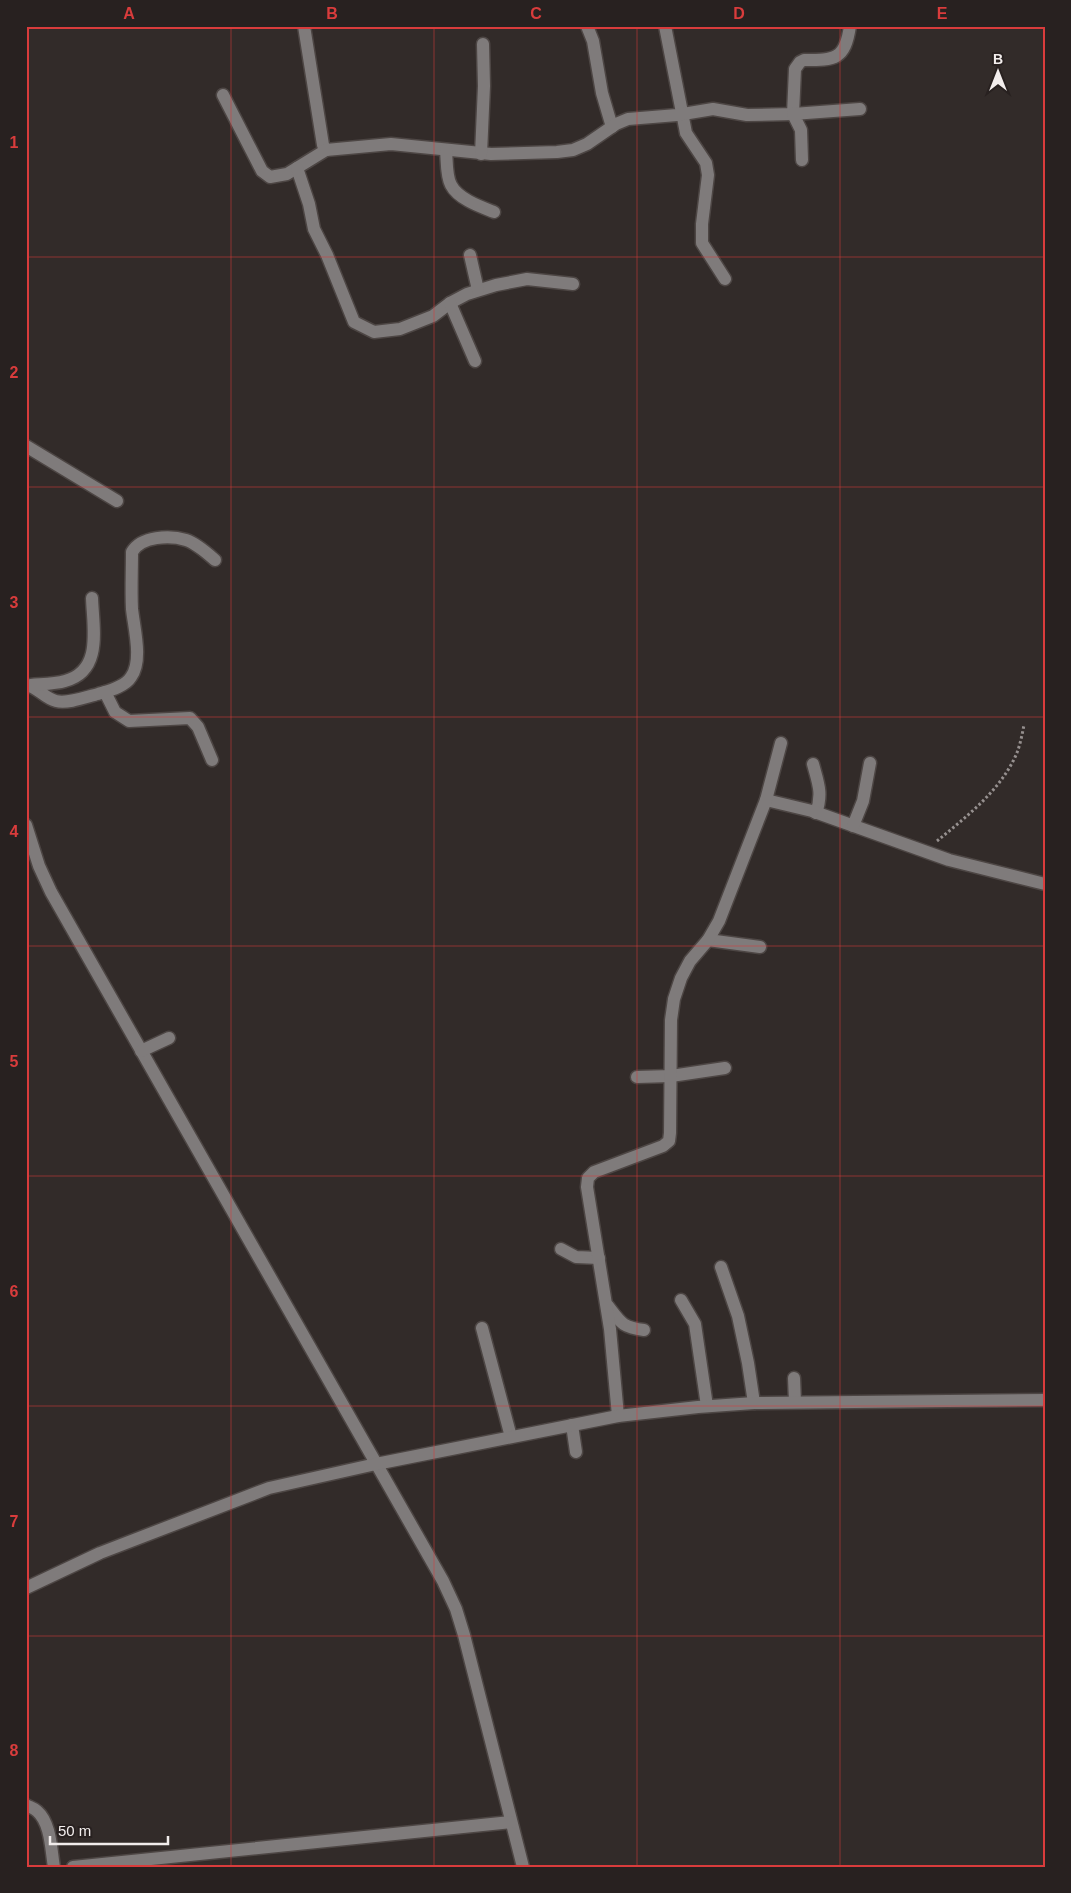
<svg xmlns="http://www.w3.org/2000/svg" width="1071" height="1893" font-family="Arial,sans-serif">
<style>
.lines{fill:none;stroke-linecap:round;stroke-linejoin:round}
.minor-casing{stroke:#4d4644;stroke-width:15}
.path{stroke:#96908f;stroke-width:3;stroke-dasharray:2.5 2.5;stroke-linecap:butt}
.minor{stroke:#7f7b7b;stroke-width:12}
.grid{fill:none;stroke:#d93c3c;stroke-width:1;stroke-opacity:0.55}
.neatline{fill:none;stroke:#d93c3c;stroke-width:2}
.grid-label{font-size:16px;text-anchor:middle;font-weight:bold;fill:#d93c3c}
</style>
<rect width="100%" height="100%" fill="#322b29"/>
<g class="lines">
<g class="minor-casing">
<g id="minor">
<polyline points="304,26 323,145 326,150"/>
<polyline points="587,26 593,41 602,93 612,127"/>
<polyline points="665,26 686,133 706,163 708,175 702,224 702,243 725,279"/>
<path d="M223 95 262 171 270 177 287 174 326 150 391 144 491 154 557 152 573 150 587 144 616 124 628 119 677 115 713 109 747 115 793 114 795 69 800 62 804 60C835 60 845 60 850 26"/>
<path d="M446 150C447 160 446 176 451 185 458 199 481 207 494 212"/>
<polyline points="481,154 484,86 483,44"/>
<polyline points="802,160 801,130 793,114 860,109"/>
<polyline points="297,168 309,204 314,229 327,255 354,322 374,332 400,329 433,316 450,303 467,294 496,285 527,279 573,284"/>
<polyline points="470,255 478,290"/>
<polyline points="450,303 475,361"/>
<polyline points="26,446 117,501"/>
<path d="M26 685C38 687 44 698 56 701 68 704 86 697 98 694 108 691 125 687 131 677 143 661 134 628 132 609 131 590 132 571 132 552 141 536 170 535 186 540 196 543 207 553 215 560"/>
<path d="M31 685C42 684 55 684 65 681 103 671 93 628 92 598"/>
<polyline points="105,692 115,712 129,721 190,718 198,727 212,760"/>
<path d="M813 764C818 783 823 793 816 813"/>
<polyline points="766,800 812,811 949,860 1045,884"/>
<polyline points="26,825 39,866 51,892 443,1581 456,1609 464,1635 523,1867"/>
<polyline points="853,826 863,801 870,763"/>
<polyline points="708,940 760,947"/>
<polyline points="141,1051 169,1038"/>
<polyline points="637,1077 671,1076 725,1068"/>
<polyline points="561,1249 576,1257 599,1258"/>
<polyline points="721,1267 738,1316 748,1363 754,1403"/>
<polyline points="681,1300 695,1324 707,1406"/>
<path d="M608 1306C621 1323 622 1327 644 1330"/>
<polyline points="482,1328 511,1437"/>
<polyline points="794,1378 795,1402"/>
<polyline points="618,1416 610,1329 587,1187 588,1178 594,1172 663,1146 669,1141 670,1133 671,1020 674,999 681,978 690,961 708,940 719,921 766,800 781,743"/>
<polyline points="572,1425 576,1452"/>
<polyline points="26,1588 100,1553 269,1488 376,1464 618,1416 698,1407 754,1403 1045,1400"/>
<path d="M26 1805C29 1807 34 1808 37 1811 51 1823 51 1850 54 1867"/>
<polyline points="73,1867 511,1822"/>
</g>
</g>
<path class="path" d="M937 841C966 817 1000 791 1016 755 1020 746 1022 735 1024 725"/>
<use href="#minor" class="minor"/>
</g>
<path class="grid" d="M231 26V1867M434 26V1867M637 26V1867M840 26V1867M26 257H1045M26 487H1045M26 717H1045M26 946H1045M26 1176H1045M26 1406H1045M26 1636H1045"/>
<rect width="1071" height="1893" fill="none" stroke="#282120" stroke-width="55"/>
<g transform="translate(998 72)" stroke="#282120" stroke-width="4" paint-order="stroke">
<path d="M0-4L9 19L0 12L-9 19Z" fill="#f2edec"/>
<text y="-8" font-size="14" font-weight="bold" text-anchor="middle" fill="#f2edec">B</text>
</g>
<path d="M50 1836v8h118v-8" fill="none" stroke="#f2edec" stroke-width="2.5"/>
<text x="58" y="1836" font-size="15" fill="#f2edec" stroke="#282120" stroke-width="4" paint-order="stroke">50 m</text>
<rect x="28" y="28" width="1016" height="1838" class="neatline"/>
<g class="grid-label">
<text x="129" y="19">A</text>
<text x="332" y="19">B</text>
<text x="536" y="19">C</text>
<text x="739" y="19">D</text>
<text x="942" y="19">E</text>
<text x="14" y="148">1</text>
<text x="14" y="378">2</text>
<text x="14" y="608">3</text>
<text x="14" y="837">4</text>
<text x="14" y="1067">5</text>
<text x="14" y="1297">6</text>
<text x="14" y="1527">7</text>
<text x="14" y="1756">8</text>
</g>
</svg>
